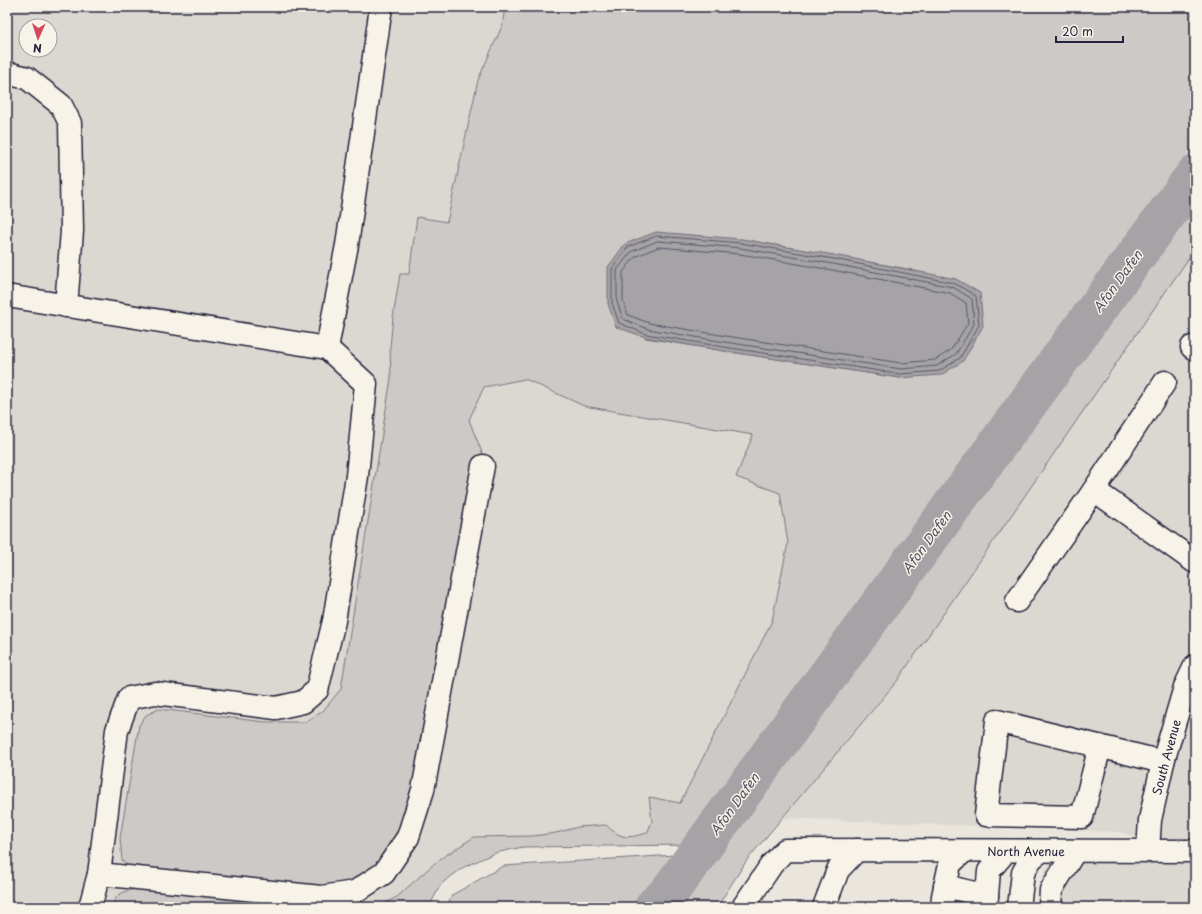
<svg xmlns="http://www.w3.org/2000/svg" width="1202" height="914" font-family="'Playpen Sans',sans-serif">
<style>
.built{fill:#dbd8d2;fill-rule:evenodd}
.green{fill:#cdc9c6;stroke:#787680;fill-rule:evenodd}
.water{fill:#a6a3a6;stroke:#716f7b}
.lines{fill:none;stroke-linecap:round;stroke-linejoin:round}
.shore{stroke:#575666;stroke-width:1}
.river{stroke:#a6a3a6;stroke-width:40}
.minor-casing{stroke:#22223b;stroke-width:25}
.minor{stroke:#f7f3e8;stroke-width:22}
.labels{text-anchor:middle;dominant-baseline:central;stroke-width:3;stroke-linejoin:round;paint-order:stroke}
.street-label{font-size:12px;fill:#22223b;stroke:#f7f3e8}
.water-label{font-size:13px;font-style:italic;fill:#504f60;stroke:#f7f3e8}
</style>
<rect width="100%" height="100%" fill="#eae6de"/>
<filter id="ink" filterUnits="userSpaceOnUse"><feTurbulence type="fractalNoise" baseFrequency=".025" numOctaves="2"/><feDisplacementMap in="SourceGraphic" scale="8" xChannelSelector="R" yChannelSelector="G"/><feConvolveMatrix kernelMatrix="1 2 1 2 8 2 1 2 1" color-interpolation-filters="sRGB"/></filter>
<g filter="url(#ink)">
<g class="built">
<path d="M7 7H1195V59L672 845 492 847 378 907H7ZM26 26H50V50H26Z"/>
<polygon points="1195,248 1195,850 1117,832 783,818 897,681 1132,338"/>
<polygon points="1195,852 1195,907 1038,907 1039,890 1045,870 1053,859"/>
</g>
<g class="green">
<path d="M505 7H1195V167L974 468 693 845 523 847 495 853 464 867 441 884 429 907H378L397 897 437 861 474 837 533 836 556 833 578 827 606 825C622 840 628 838 647 833L652 822 649 797 680 803 772 621 788 543 780 493 736 477 753 435 584 406 525 379 484 387 469 420 483 455 473 469 404 832 382 864 334 892 128 867 122 860 120 838 139 725 146 715 159 709 265 722H305L322 712 341 689 391 378 390 347 393 317 400 274H409L417 217 447 222 478 80 502 26ZM741 239 913 270 900 378 724 351 645 338Z"/>
<polygon points="1195,192 1195,249 897,681 747,860 717,907 447,907 452,895 503,866 675,855 716,854"/>
<path d="M135 889 301 907H113C115 893 123 892 135 889Z"/>
</g>
<polygon class="water" points="656,232 741,239 834,255 956,279 980,293 983,326 963,361 941,375 900,378 724,351 645,337 616,327 608,304 608,267 625,244"/>
<g class="lines">
<g class="shore">
<polygon points="657,236 741,243 834,259 954,283 976,296 979,325 960,358 939,371 900,374 724,347 646,334 619,323 612,303 612,269 628,247"/>
<polygon points="658,241 740,248 833,264 953,287 972,299 974,324 956,354 937,366 901,369 725,342 648,329 623,319 617,302 617,270 631,252"/>
<polygon points="659,247 740,254 832,270 950,293 966,303 968,323 951,350 935,360 901,363 726,336 649,323 628,315 623,301 623,272 635,257"/>
</g>
<polyline class="river" points="654,907 667,895 1195,175"/>
<g class="minor-casing">
<g id="minor">
<polyline points="7,73 27,78 61,105 70,123 72,231 66,306"/>
<polyline points="7,296 327,348 366,384 357,476 334,621 317,690 303,702 276,708 155,693 129,698 117,730 99,874 90,907"/>
<polyline points="1192,347 1195,349"/>
<polyline points="327,348 347,245 381,7"/>
<polyline points="1094,490 1195,562"/>
<polyline points="1017,601 1094,490 1165,382"/>
<polyline points="1100,746 1082,817 986,815 997,721 1163,762"/>
<polyline points="1148,851 1150,820 1163,762 1185,687 1195,666"/>
<polyline points="99,874 321,897 355,892 384,873 408,837 423,790 483,466"/>
<polyline points="945,886 987,896"/>
<polyline points="743,907 772,864 785,850 1195,851"/>
<polyline points="824,907 838,870 857,850"/>
<polyline points="942,907 943,896 950,864 964,851"/>
<polyline points="986,907 989,871 1006,851"/>
<polyline points="1019,907 1023,873 1031,859 1041,851"/>
<polyline points="1050,907 1051,890 1075,851"/>
</g>
</g>
<use href="#minor" class="minor"/>
</g>
</g>
<g class="labels">
<g class="street-label">
<text transform="translate(1166 757) rotate(-75)">South Avenue</text>
<text x="1026" y="851">North Avenue</text>
</g>
<g class="water-label">
<text transform="translate(1117 281) rotate(-54)">Afon Dafen</text>
<text transform="translate(926 542) rotate(-54)">Afon Dafen</text>
<text transform="translate(734 804) rotate(-54)">Afon Dafen</text>
</g>
</g>
<rect width="1202" height="914" fill="none" stroke="#f7f3e8" stroke-width="24"/>
<rect x="12" y="12" width="1178" height="890" fill="none" stroke="#22223b" stroke-width="1.5" filter="url(#ink)"/>
<g transform="translate(38 38) rotate(183)"><circle r="19" fill="#f7f3e8" stroke="#a29fa3"/>
<path d="M0-3L7 15L0 10L-7 15Z" fill="#d1495b"/>
<text y="-6" font-size="11" font-weight="bold" text-anchor="middle" fill="#22223b">N</text>
</g>
<path d="M1056 36v6h67v-6" fill="none" stroke="#22223b" stroke-width="2"/>
<text x="1062" y="36" font-size="12" fill="#22223b" stroke="#f7f3e8" stroke-width="3" paint-order="stroke">20 m</text>
</svg>
